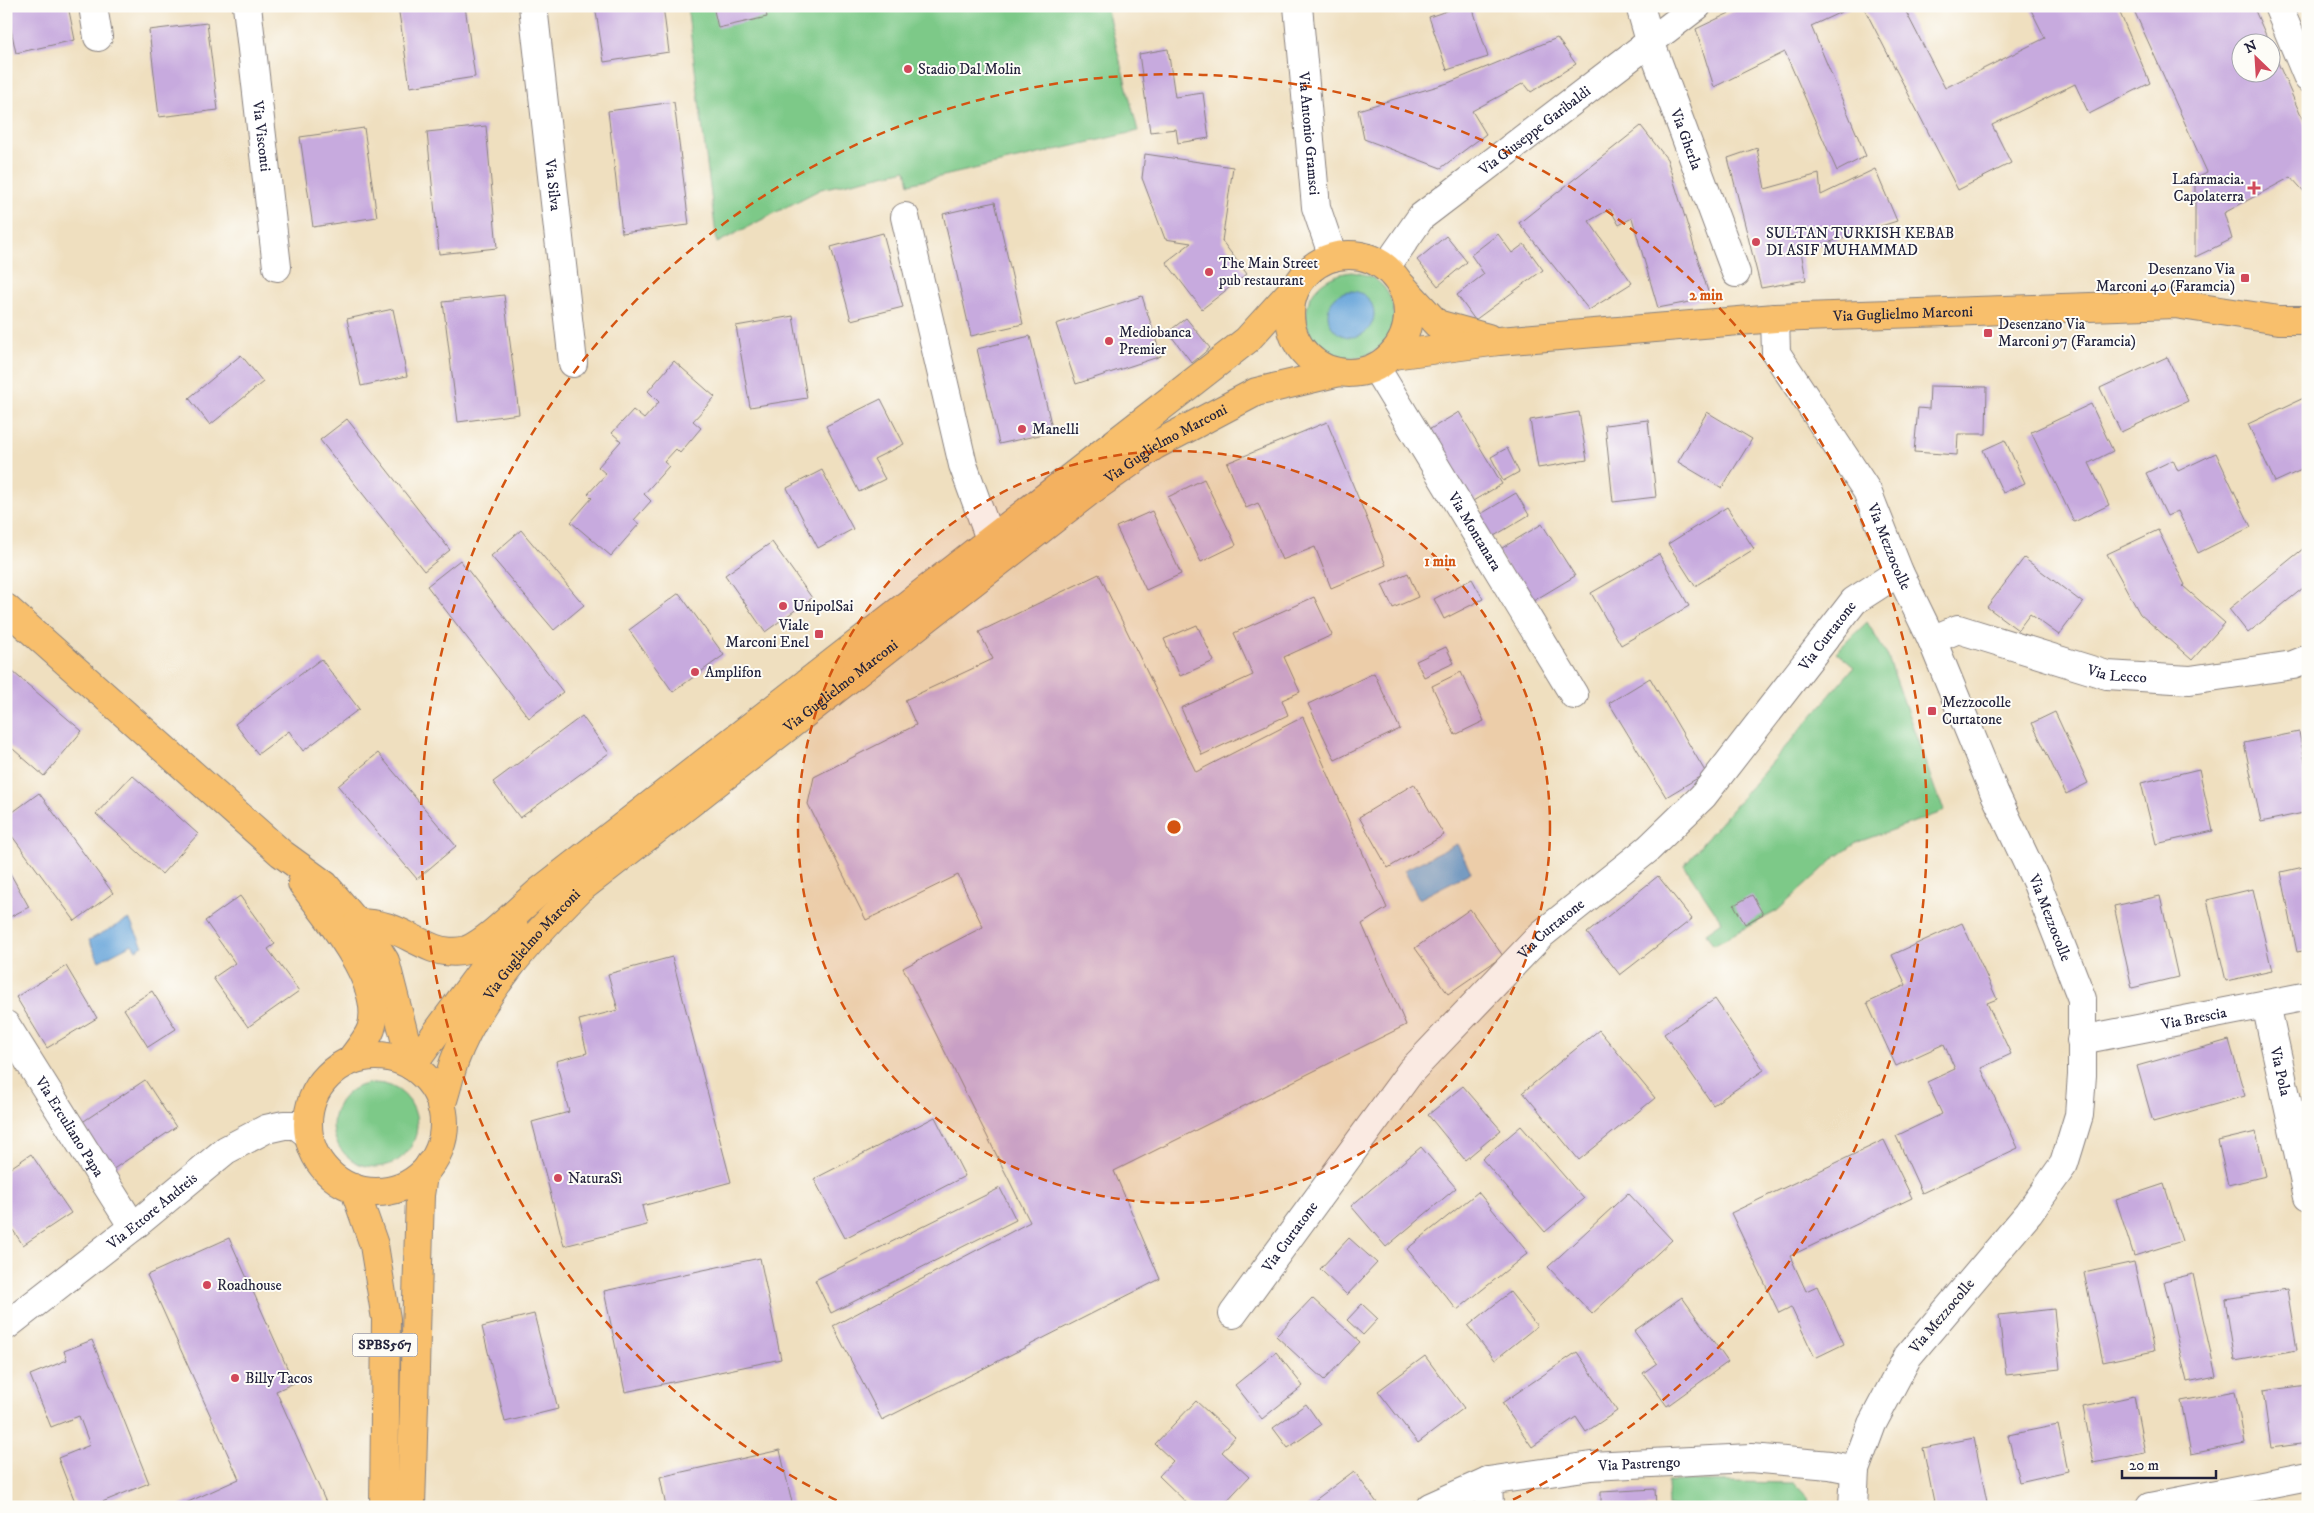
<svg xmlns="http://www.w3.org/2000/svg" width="2314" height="1513" font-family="'IM FELL DW Pica',serif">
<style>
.green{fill:#7dc988;stroke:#507662}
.water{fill:#69a6da;stroke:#46648a}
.building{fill:#c7aade}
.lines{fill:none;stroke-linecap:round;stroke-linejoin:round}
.minor-casing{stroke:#88807d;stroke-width:30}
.major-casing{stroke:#88807d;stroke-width:30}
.minor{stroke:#fff;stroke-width:28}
.major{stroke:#f8bf6c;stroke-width:28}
.ring{fill:none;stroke:#d45411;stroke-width:2.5;stroke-dasharray:9 6}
.poi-dot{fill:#d1495b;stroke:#fdfcf7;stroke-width:2}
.labels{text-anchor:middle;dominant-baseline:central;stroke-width:4;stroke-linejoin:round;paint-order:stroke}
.shield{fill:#fdfcf7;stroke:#646373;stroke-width:1}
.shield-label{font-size:14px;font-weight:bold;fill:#22223b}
.poi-label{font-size:15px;fill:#22223b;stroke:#fdfcf7;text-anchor:start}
.street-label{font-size:15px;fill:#22223b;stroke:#fdfcf7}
.centre{fill:#d45411;stroke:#fdfcf7;stroke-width:2.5}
.ring-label{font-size:15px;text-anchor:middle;font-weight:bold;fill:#d45411;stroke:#fdfcf7;stroke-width:4;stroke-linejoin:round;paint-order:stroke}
</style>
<rect width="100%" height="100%" fill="#fdfcf7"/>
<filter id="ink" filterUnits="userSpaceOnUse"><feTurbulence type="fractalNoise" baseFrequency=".02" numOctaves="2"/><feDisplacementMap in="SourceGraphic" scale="10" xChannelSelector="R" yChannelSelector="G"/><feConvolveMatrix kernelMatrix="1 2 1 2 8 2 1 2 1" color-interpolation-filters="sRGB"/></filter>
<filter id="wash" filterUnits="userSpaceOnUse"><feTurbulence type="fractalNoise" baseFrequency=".0096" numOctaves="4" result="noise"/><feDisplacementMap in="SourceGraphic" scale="20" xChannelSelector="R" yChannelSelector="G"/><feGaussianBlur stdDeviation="1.12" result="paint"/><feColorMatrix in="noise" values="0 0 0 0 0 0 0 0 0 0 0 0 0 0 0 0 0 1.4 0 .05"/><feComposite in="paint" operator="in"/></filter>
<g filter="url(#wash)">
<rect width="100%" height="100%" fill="#efdfbf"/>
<g class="green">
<polygon points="687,6 1106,6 1138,131 909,184 906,170 821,189 717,243"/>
<path d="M1351 272C1360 273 1369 275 1376 280 1396 294 1399 323 1385 342 1378 350 1367 357 1356 358 1299 366 1283 281 1351 272Z"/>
<polygon points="1867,622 1888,657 1937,795 1945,811 1858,842 1836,857 1777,911 1713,945 1706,933 1722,922 1684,865 1854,667 1836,652"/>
<circle cx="375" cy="1125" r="42"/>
<polygon points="1667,1481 1794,1483 1808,1498 1810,1507 1668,1507"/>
</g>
<g class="water">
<circle cx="1351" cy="314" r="23"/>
<polygon points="1457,844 1471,872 1419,899 1404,870"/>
<polygon points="129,919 143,946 136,950 132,944 99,961 89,940"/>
</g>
<g id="blocks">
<g class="building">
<polygon points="6,6 68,6 75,40 16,53"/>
<polygon points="398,6 465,6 475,77 410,87"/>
<polygon points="595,6 663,6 669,52 604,62"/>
<polygon points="713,6 765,6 767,17 718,28"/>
<polygon points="1461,6 1472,6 1488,57 1447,70 1429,17"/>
<polygon points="1744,6 1854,6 1811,26 1866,156 1837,171 1785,52 1714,87 1696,29"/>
<polygon points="1863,6 1903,6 1945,88 2045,38 2029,6 2117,6 2150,83 2089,114 2075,84 1992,125 2011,163 1958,190"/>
<polygon points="2132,6 2253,6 2269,42 2242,42 2242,72 2272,72 2272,49 2308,132 2308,196 2291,177 2224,213 2232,239 2195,257 2195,178 2207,172"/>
<polygon points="207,23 218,110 159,117 149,30"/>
<polygon points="1557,38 1576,64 1531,92 1524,83 1472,111 1486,134 1441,168 1364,139 1358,110 1448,83"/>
<polygon points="1168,49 1175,97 1203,93 1209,138 1178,143 1176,129 1150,132 1139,54"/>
<polygon points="674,102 689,225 622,233 608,111"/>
<polygon points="486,126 497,248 439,254 427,132"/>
<polygon points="1641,126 1667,159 1710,298 1658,308 1632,218 1619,225 1610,209 1589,221 1632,283 1589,310 1519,223"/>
<polygon points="364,128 377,217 313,227 300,137"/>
<polygon points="1757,148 1765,189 1819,174 1821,195 1875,169 1897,221 1801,251 1806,280 1761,288 1728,158"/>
<polygon points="1145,154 1233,167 1222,241 1247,274 1202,309 1166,262 1191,243 1165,239 1142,178"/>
<polygon points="995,202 1023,324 971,336 943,214"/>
<polygon points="883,233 903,307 851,320 831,247"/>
<polygon points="1498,234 1512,253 1524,244 1543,270 1475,320 1457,295 1484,274 1471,255"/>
<polygon points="1446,236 1467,262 1438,286 1417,260"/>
<polygon points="504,295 519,414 458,422 443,302"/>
<polygon points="1142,296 1161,356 1076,384 1056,324"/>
<polygon points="393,309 407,376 361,386 347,319"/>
<polygon points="793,316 807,398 750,407 736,326"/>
<polygon points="1186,318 1210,348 1192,363 1168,332"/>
<polygon points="1030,336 1053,432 999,444 977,349"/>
<polygon points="241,355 263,382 210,425 189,398"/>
<polygon points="2167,357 2188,401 2121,432 2100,388"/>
<polygon points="674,361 715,397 693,421 701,428 680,453 676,449 664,462 669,466 644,494 651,501 634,520 639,524 611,556 571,522 592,498 588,494 606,474 598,467 621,441 612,433 633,410 644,419 659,402 648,391"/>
<polygon points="1930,386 1987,387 1986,434 1958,434 1957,455 1914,452 1918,408 1929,409"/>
<polygon points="2308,396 2308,467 2275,482 2248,424"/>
<polygon points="881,399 904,444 874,459 885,479 859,492 826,426"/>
<polygon points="2091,404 2113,451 2089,463 2109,505 2074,522 2031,432"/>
<polygon points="1459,412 1502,484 1466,505 1422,434"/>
<polygon points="1579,412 1587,460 1538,468 1530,420"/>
<polygon points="1707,412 1752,439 1722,488 1678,462"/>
<polygon points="347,419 450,550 424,571 320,440"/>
<polygon points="1648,420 1656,497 1613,502 1605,425"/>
<polygon points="1327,422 1386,565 1331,588 1315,547 1282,560 1258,503 1246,508 1227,463"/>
<polygon points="2005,440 2025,483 2003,493 1983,450"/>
<polygon points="1507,448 1519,472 1503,481 1491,457"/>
<polygon points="2216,453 2251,527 2198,553 2178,511 2167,516 2146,473 2173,460 2178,471"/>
<polygon points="822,470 853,529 818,548 787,488"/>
<polygon points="1204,479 1236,545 1201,562 1168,497"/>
<polygon points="1516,493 1529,515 1489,539 1476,517"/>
<polygon points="1727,507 1754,549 1695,586 1668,544"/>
<polygon points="1152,511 1181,574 1146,590 1116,527"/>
<polygon points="1542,524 1575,576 1530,603 1497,551"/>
<polygon points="521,530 584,605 554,630 491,556"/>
<polygon points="2158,530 2185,585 2183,586 2225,623 2192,660 2140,614 2107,554"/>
<polygon points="772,542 812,598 765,632 725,575"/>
<polygon points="2304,548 2308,553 2308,584 2248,633 2229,609"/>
<polygon points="1659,554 1689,606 1621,645 1591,593"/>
<polygon points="2024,558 2083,603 2059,635 2030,614 2018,630 1987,607"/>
<polygon points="460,560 563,692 529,718 427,586"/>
<polygon points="1408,573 1418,597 1393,608 1382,585"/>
<polygon points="1099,574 1196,772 1303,717 1387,908 1362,924 1406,1025 1114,1171 1160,1279 882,1420 833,1326 1030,1222 903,968 983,927 958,875 866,920 808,804 814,777 916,725 905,700 993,659 979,632"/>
<polygon points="1472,579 1483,599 1444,619 1434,599"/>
<polygon points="679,593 724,655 673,692 629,630"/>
<polygon points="1314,597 1332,635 1284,657 1300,692 1282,700 1288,715 1202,755 1181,708 1253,675 1234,633"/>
<polygon points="1197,625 1214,661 1180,676 1164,639"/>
<polygon points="1446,647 1454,663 1424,677 1416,661"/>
<polygon points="321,659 359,709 303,751 289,731 258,754 235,724"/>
<polygon points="6,666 82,731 44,776 6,743"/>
<polygon points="1461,672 1484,721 1455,735 1432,686"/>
<polygon points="1374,673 1400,729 1335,760 1308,704"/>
<polygon points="1650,678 1706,773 1666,797 1609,703"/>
<polygon points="2055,712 2088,783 2066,794 2032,723"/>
<polygon points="582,716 609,753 520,818 493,782"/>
<polygon points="2299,732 2308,776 2308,812 2261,822 2244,743"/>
<polygon points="378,753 456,846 417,879 338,786"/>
<polygon points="2199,769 2213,831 2156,844 2141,783"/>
<polygon points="132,775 198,834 162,874 96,814"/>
<polygon points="1414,784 1444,835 1388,868 1359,817"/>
<polygon points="39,793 113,893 75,921 6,828 6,817"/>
<polygon points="6,866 29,907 6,919"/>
<polygon points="2308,866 2308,950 2297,952 2281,872"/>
<polygon points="1658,876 1692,919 1620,975 1587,933"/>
<polygon points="2253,889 2272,971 2226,981 2207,900"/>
<polygon points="1752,895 1763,914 1745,924 1734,905"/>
<polygon points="240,896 275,944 268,949 299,991 248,1027 213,978 235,963 205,921"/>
<polygon points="2160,896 2178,977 2132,988 2114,906"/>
<polygon points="1470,909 1503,956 1448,994 1415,948"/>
<polygon points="1962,923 1997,999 1987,1003 2011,1054 1981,1068 2018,1148 1922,1193 1896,1136 1942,1114 1927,1082 1955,1069 1944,1044 1896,1066 1867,1003 1906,985 1892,955"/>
<polygon points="672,957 731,1182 642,1206 647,1225 564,1246 532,1122 569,1112 556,1061 587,1053 579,1020 618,1010 608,974"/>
<polygon points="66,966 97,1018 47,1048 16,997"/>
<polygon points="152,991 176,1029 148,1047 124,1009"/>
<polygon points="1715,999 1764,1070 1713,1105 1664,1034"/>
<polygon points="1599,1030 1655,1098 1579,1160 1523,1092"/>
<polygon points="2229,1040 2245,1096 2153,1122 2137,1066"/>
<polygon points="145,1080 176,1127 112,1170 81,1123"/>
<polygon points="1463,1086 1501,1130 1465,1160 1428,1115"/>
<polygon points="935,1117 965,1176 845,1238 814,1179"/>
<polygon points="1521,1126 1584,1199 1545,1232 1482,1159"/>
<polygon points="2256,1132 2266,1176 2228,1185 2218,1141"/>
<polygon points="1884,1140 1912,1198 1790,1256 1806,1291 1817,1286 1844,1344 1815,1358 1791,1307 1779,1313 1731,1213"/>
<polygon points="1421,1147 1456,1188 1386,1247 1351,1206"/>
<polygon points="31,1154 71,1213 23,1245 6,1220 6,1171"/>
<polygon points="2164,1184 2182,1241 2134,1256 2116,1200"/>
<polygon points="1000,1188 1016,1220 831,1313 815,1280"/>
<polygon points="1478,1192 1528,1253 1457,1310 1407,1249"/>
<polygon points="1628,1193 1672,1240 1592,1314 1548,1267"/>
<polygon points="229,1238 294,1383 276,1391 328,1507 177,1507 239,1479 147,1275"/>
<polygon points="1349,1238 1377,1263 1347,1295 1320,1269"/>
<polygon points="760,1258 781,1359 625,1392 604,1291"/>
<polygon points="2134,1262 2154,1351 2103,1362 2084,1273"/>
<polygon points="2193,1274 2216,1376 2187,1382 2164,1281"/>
<polygon points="2287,1289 2297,1350 2235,1361 2225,1299"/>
<polygon points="1510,1292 1537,1326 1495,1360 1468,1326"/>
<polygon points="1682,1297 1728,1362 1667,1406 1643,1373 1657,1363 1634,1331"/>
<polygon points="1312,1298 1360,1342 1324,1380 1276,1336"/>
<polygon points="1362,1304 1378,1319 1363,1335 1347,1320"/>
<polygon points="2054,1309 2060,1369 2006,1375 1999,1315"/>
<polygon points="534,1314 558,1409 505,1422 482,1327"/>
<polygon points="92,1340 149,1483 90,1507 77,1507 58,1458 90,1445 79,1416 51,1427 30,1375 67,1360 64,1351"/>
<polygon points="1276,1352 1303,1386 1262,1419 1235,1385"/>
<polygon points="1577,1352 1617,1411 1586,1432 1576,1417 1532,1447 1502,1403"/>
<polygon points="1425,1356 1464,1408 1418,1443 1378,1391"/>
<polygon points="2308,1385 2308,1443 2271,1448 2263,1391"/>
<polygon points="2235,1391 2245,1443 2191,1454 2181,1401"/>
<polygon points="2134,1396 2145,1453 2094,1463 2083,1407"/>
<polygon points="1196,1401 1235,1437 1222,1452 1249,1477 1221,1507 1191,1507 1159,1476 1173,1461 1155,1444"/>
<polygon points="1306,1404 1321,1425 1288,1448 1273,1428"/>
<polygon points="2058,1425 2068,1471 2019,1482 2008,1435"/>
<polygon points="1974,1438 1988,1507 1935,1507 1923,1448"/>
<polygon points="780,1450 793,1507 666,1507 660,1477"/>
<polygon points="1354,1471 1380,1507 1306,1507"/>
<polygon points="1655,1489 1656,1507 1601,1507 1601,1492"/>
</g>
</g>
</g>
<g filter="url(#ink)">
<use href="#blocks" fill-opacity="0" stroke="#88807d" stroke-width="1"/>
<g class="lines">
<g class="minor-casing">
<g id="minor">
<polyline points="93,6 98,37"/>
<path id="s1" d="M247 6 277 267"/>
<path id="s2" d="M533 6 573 363"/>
<path id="s3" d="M1298 6 1316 207 1333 257"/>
<path id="s4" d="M1640 6 1650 41 1736 273"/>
<polyline points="2278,6 2308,78"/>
<polyline points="905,217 963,465 990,539"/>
<path id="s5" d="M1386 267 1421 217 1697 6"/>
<path id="s6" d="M1775 318 1776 353 1867 491 1899 572 1932 640 1995 794 2036 881 2082 999V1075L2079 1115 2064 1164 2029 1213 1908 1356 1872 1424 1855 1470 1853 1507"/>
<path id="s7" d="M1376 368 1574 695"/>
<path id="s8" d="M1932 640 1958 629 2107 675 2190 680 2293 665 2308 659"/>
<path id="s9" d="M2266 1004 2308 1197"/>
<path id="s10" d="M6 1025 133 1227"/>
<path id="s11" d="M2081 1040 2308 996"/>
<path id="s12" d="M1233 1314 1411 1071 1542 934 1648 849 1703 796 1854 601 1899 572"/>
<path id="s13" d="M6 1326 133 1227 226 1150 266 1129 284 1125H296L308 1134"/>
<polyline points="1488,1481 1489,1507"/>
<path id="s14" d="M1430 1507 1488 1481 1591 1466 1751 1458 1830 1465 1855 1470"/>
<polyline points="2150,1507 2308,1476"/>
</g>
</g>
<g class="major-casing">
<g id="major">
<circle cx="1349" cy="314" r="59"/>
<polyline points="1402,286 1437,324 1488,338"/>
<path id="s15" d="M1393 355 1499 341 1775 318 2175 304 2279 320H2308"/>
<polyline points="6,608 281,853 325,885 372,940 385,961 412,1066"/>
<path d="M302 883C327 917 386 984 371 1029 367 1040 357 1051 350 1061"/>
<path d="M358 923C394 924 402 935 433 948 443 952 457 953 467 950 489 941 522 906 541 890L1247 340 1297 285"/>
<circle cx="376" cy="1124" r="68"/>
<polyline points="412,1066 514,927"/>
<path id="s16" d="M441 1106C446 1092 449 1077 454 1062 478 997 530 939 579 890L1090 491 1154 446 1256 392 1336 373"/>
<polyline points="354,1188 374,1245 386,1319 384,1507"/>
<polyline points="411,1507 420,1195 423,1176 430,1164"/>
</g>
</g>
<use href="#minor" class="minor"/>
<use href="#major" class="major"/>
</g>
</g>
<circle cx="1174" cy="827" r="376" fill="#d45411" fill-opacity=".12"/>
<g class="ring">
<circle cx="1174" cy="827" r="376"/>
<path d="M850 1507A753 753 0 1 1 1498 1507"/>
</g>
<g class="poi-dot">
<circle cx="908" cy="69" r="5"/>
<path d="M2251.5 180.5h5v5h5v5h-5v5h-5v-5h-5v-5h5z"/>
<circle cx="1756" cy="242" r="5"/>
<circle cx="1209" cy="272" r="5"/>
<rect x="2240" y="273" width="10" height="10" rx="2.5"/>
<rect x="1983" y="328" width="10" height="10" rx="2.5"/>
<circle cx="1109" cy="341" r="5"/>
<circle cx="1022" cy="429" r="5"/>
<circle cx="783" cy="606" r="5"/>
<rect x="814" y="629" width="10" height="10" rx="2.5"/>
<circle cx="695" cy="672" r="5"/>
<rect x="1927" y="706" width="10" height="10" rx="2.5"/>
<circle cx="558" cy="1178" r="5"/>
<circle cx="207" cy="1285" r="5"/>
<circle cx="235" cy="1378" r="5"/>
</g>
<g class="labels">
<rect class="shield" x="352.5" y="1333.5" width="65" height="23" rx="4"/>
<g class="shield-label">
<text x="385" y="1345">SPBS567</text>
</g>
<g class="poi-label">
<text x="918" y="69">Stadio Dal Molin</text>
<text x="2244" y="179" text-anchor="end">Lafarmacia.<tspan x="2244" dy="17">Capolaterra</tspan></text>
<text x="1766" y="233">SULTAN TURKISH KEBAB<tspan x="1766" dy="17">DI ASIF MUHAMMAD</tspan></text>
<text x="1219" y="263">The Main Street<tspan x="1219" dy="17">pub restaurant</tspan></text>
<text x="2235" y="269" text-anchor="end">Desenzano Via<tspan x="2235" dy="17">Marconi 40 (Faramcia)</tspan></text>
<text x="1998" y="324">Desenzano Via<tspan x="1998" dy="17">Marconi 97 (Faramcia)</tspan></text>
<text x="1119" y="332">Mediobanca<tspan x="1119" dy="17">Premier</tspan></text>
<text x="1032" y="429">Manelli</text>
<text x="793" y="606">UnipolSai</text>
<text x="809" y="625" text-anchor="end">Viale<tspan x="809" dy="17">Marconi Enel</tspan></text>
<text x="705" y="672">Amplifon</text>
<text x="1942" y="702">Mezzocolle<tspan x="1942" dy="17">Curtatone</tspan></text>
<text x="568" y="1178">NaturaSì</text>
<text x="217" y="1285">Roadhouse</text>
<text x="245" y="1378">Billy Tacos</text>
</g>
<g class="street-label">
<text stroke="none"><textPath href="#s5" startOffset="204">Via Giuseppe Garibaldi</textPath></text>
<text stroke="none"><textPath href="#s3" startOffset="128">Via Antonio Gramsci</textPath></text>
<text stroke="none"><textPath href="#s1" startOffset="131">Via Visconti</textPath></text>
<text stroke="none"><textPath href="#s4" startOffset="141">Via Gherla</textPath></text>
<text stroke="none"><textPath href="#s2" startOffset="180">Via Silva</textPath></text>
<text stroke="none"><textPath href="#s15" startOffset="512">Via Guglielmo Marconi</textPath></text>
<text stroke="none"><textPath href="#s16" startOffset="998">Via Guglielmo Marconi</textPath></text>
<text stroke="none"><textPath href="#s7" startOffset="191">Via Montanara</textPath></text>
<text stroke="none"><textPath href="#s6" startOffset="260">Via Mezzocolle</textPath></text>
<text stroke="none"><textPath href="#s12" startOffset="906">Via Curtatone</textPath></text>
<text stroke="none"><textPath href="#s8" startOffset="194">Via Lecco</textPath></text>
<text stroke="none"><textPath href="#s16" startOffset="592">Via Guglielmo Marconi</textPath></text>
<text stroke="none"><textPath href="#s6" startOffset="665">Via Mezzocolle</textPath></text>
<text stroke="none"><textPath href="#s12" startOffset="501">Via Curtatone</textPath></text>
<text stroke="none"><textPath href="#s16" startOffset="188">Via Guglielmo Marconi</textPath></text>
<text stroke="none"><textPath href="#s11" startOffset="115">Via Brescia</textPath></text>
<text stroke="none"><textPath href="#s9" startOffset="69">Via Pola</textPath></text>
<text stroke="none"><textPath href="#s10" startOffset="120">Via Erculiano Papa</textPath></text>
<text stroke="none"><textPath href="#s13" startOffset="186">Via Ettore Andreis</textPath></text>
<text stroke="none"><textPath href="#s12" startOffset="96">Via Curtatone</textPath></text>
<text transform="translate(1942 1316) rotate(-50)">Via Mezzocolle</text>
<text stroke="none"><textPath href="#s14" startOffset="216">Via Pastrengo</textPath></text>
</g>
</g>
<circle cx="1174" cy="827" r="8" class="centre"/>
<g class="ring-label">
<text x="1706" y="300">2 min</text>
<text x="1440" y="566">1 min</text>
</g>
<rect width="2314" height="1513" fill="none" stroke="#fdfcf7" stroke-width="25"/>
<g transform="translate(2256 58) rotate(335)"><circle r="24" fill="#fdfcf7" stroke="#a5a5ac"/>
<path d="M0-4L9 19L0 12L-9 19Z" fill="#d1495b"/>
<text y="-8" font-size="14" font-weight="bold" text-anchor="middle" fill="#22223b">N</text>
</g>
<path d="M2122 1470v8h94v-8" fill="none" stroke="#22223b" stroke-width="2.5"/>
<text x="2129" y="1470" font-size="15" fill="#22223b" stroke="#fdfcf7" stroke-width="4" paint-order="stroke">20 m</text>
</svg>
